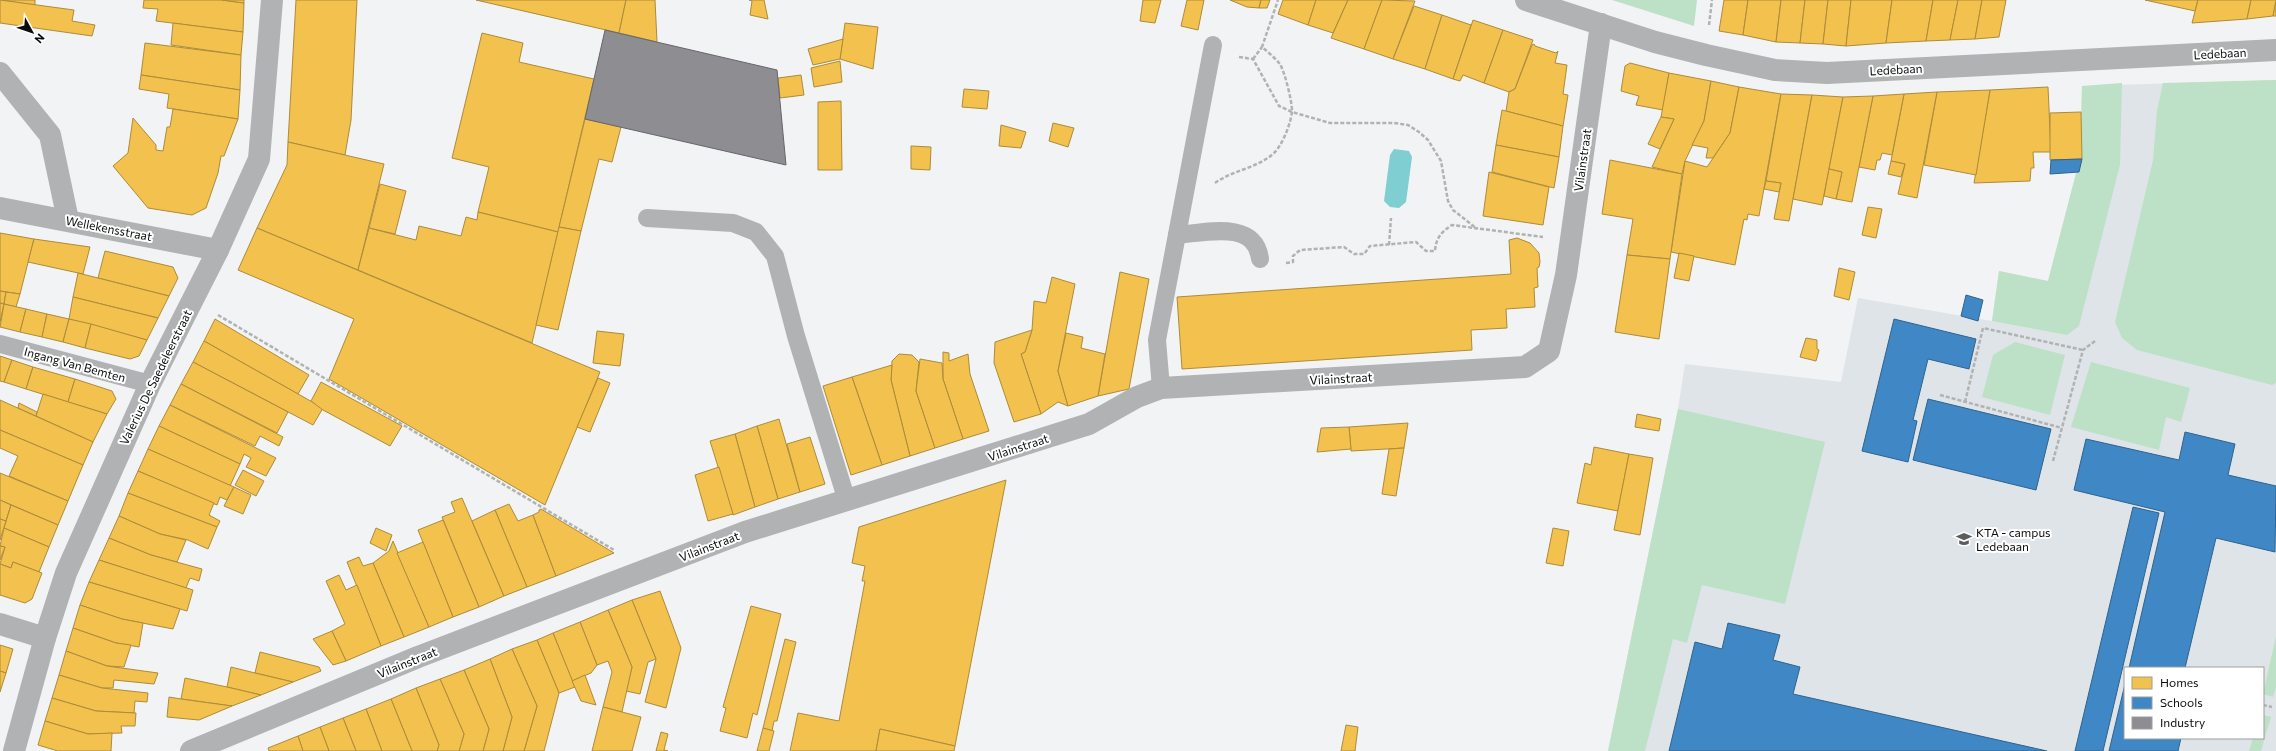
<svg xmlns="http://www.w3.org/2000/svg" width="2276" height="751" font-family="Commissioner,sans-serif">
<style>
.built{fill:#dfe4e8;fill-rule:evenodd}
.green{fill:#bde1c6}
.water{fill:#7eced2}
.homes{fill:#f2c14e;stroke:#ad8b3a}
.schools{fill:#3f88c5;stroke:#2f638e}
.industry{fill:#8d8d92;stroke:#66666a}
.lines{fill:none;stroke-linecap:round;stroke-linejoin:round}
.path{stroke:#b1b2b2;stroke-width:2.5;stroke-dasharray:4 2;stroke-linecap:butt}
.service{stroke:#b1b2b3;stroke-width:18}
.minor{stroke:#b1b2b3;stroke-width:22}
.labels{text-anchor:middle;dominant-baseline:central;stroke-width:4;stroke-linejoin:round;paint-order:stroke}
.street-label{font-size:12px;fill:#0b0c0c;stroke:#fff}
.poi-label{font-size:12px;fill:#0b0c0c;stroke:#fff;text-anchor:start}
</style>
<rect width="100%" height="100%" fill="#f2f3f4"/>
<path class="built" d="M2276 80V751H1608L1678 409 1685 364 1841 382 1858 298 1992 321 1999 271 2048 281 2080 158 2082 86ZM2125 668H2263V738H2125Z"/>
<g class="green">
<polygon points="1612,0 1697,0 1694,26"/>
<polygon points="2276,80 2276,383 2272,385 2137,350 2122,338 2115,322 2153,160 2157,111 2163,83"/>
<polygon points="2122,83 2120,165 2079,326 2067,335 1992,321 1999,271 2048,281 2080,158 2082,86"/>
<polygon points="2015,342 2065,355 2050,415 1982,397 1993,355"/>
<polygon points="2091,362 2190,388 2181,422 2166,417 2159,450 2071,427"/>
<polygon points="1678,409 1825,442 1785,604 1702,585 1687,643 1673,639 1645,751 1608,751"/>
<polygon points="2276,636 2276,687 2273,697 2263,694"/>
<polygon points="2263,715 2271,717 2261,751 2249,751 2253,738 2263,738"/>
</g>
<polygon class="water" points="1394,149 1409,151 1412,157 1406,202 1399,208 1390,207 1384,201 1390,155"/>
<g class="homes">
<polygon points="0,0 35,0 35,5"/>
<polygon points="0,0 74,10 72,21 95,25 92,36 0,23"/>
<polygon points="144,0 222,0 244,3 243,32 156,21 158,9 143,8"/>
<polygon points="222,0 244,0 244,3"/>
<polygon points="296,0 357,0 351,120 345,155 288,142"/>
<polygon points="476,0 626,0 619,33"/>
<polygon points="626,0 655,0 657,42 619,33"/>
<polygon points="749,0 764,0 768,19 750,15 752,1"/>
<polygon points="1143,0 1161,0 1155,23 1140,21"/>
<polygon points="1187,0 1204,0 1198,30 1181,26"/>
<polygon points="1230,0 1261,0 1259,8 1247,7"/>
<polygon points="1261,0 1270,0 1267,8 1259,8"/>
<polygon points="1283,0 1316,0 1308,25 1278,14"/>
<polygon points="1316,0 1348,0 1333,33 1308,25"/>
<polygon points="1348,0 1382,0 1364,49 1331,38"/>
<polygon points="1382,0 1415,1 1393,59 1364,49"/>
<polygon points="1724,0 1748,0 1743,35 1719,31"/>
<polygon points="1748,0 1781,0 1776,42 1743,35"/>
<polygon points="1781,0 1805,0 1800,43 1776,42"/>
<polygon points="1805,0 1828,0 1823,44 1800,43"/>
<polygon points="1828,0 1851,0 1846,46 1823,44"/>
<polygon points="1851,0 1892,0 1886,43 1846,46"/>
<polygon points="1892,0 1933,0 1926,41 1886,43"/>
<polygon points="1933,0 1958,0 1950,40 1926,41"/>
<polygon points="1958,0 1982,0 1975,39 1950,40"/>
<polygon points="1982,0 2006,0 1999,37 1975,39"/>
<polygon points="2145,0 2198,0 2195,11"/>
<polygon points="2198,0 2251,0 2247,19 2192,23"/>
<polygon points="2251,0 2276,0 2273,16 2247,19"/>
<polygon points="2276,2 2276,16 2273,16"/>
<polygon points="1414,6 1442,15 1425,69 1393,59"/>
<polygon points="1442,15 1471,25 1453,79 1425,69"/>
<polygon points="1473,20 1503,30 1484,83 1463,75 1460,81 1453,79"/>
<polygon points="173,23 243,32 241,55 171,45"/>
<polygon points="845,23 878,27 873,69 840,59"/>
<polygon points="1503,30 1533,40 1515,89 1509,92 1484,83"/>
<polygon points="482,33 523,43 519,62 594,79 558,232 478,212 489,167 452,158"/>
<polygon points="843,39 840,59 813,65 808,49"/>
<polygon points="145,43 241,55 240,90 141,75"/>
<polygon points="1534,44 1535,46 1556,53 1558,51 1555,63 1567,65 1563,94 1568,95 1563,126 1506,111 1509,92 1515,89 1532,45"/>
<polygon points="840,61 842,82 814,87 811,68"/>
<polygon points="1630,63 1669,73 1663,110 1636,105 1639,96 1621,91 1625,66"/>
<polygon points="1669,73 1711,81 1704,121 1685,161 1682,174 1652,167 1674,119 1661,117"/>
<polygon points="141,75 240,90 238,119 167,108 169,94 139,89"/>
<polygon points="801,75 804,95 780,98 778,78"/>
<polygon points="1711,81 1739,87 1730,133 1713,158 1706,158 1708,148 1692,145 1704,121"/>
<polygon points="1739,87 1781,94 1759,216 1748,214 1747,220 1744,219 1735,265 1671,252 1685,161 1707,167 1730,133"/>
<polygon points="2048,87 2051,152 2033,152 2034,168 2031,168 2030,181 1974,183 1990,90"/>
<polygon points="964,89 989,91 987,109 962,107"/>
<polygon points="1990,90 1976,175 1924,165 1937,92"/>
<polygon points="1937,92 1917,198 1898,194 1905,164 1891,161 1904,94"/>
<polygon points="1781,94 1812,95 1789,221 1774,219 1781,183 1766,181"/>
<polygon points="1904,94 1892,155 1882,153 1880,160 1877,160 1875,170 1859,167 1873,96"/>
<polygon points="1812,95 1843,97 1822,205 1793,199"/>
<polygon points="1873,96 1852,202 1836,199 1842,172 1829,169 1843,97"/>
<polygon points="841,101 842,170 818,170 818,102"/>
<polygon points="173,109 238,119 224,156 221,156 218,173 206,208 192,215 148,208 113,166 128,153 133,118 156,145 156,150 163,151 167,127 170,127"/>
<polygon points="1502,110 1563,126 1559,157 1496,145"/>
<polygon points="2081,112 2082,159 2050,160 2050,113"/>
<polygon points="1661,117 1674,119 1660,149 1648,144"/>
<polygon points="585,119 621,127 612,162 599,159 581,231 559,227"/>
<polygon points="1053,123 1074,128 1068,147 1049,141"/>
<polygon points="1001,125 1026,132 1021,148 999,146"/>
<polygon points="288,142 384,164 358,270 257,228 287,165"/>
<polygon points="1496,145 1559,157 1554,188 1492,172"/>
<polygon points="911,146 931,147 930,170 911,169"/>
<polygon points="1610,160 1682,174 1670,259 1627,255 1633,219 1602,214"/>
<polygon points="1891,161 1905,164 1901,177 1888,174"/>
<polygon points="1829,169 1842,172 1836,199 1824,196"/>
<polygon points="1489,172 1549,187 1543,225 1483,216"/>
<polygon points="1766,181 1781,183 1779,192 1764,189"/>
<polygon points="380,184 406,191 395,234 369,228"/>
<polygon points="1868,207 1882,209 1876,238 1862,235"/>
<polygon points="478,212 558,232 532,343 358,270 369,228 416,240 419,226 461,236 466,217 477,220"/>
<polygon points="559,227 581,231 558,330 536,325"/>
<polygon points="257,228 600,372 545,505 329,379 354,319 238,270"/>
<polygon points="0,233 34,239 20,294 0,291"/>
<polygon points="1517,238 1530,243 1539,253 1540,262 1539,267 1537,268 1538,287 1534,288 1535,307 1506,309 1507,328 1471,330 1472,350 1182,369 1177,297 1511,274 1509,240"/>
<polygon points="34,239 90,247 83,274 28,262"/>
<polygon points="105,251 173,267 178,278 169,296 98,278"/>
<polygon points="1679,253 1694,256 1689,281 1674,278"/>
<polygon points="1627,255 1670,259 1659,339 1615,332"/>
<polygon points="1839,268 1855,272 1849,300 1834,296"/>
<polygon points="1120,272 1149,279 1129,389 1098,396"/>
<polygon points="78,273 98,278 169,296 158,318 73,297"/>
<polygon points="1052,277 1075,284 1058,371 1068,406 1058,402 1041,414 1021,354 1025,352 1032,330 1034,301 1046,303"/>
<polygon points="0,291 6,292 4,304 0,303"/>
<polygon points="6,292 20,294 16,307 4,304"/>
<polygon points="73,297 158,318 147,340 69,319"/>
<polygon points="0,303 4,304 0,322"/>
<polygon points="4,304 26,309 20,332 0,327"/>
<polygon points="26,309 47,314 42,337 20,332"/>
<polygon points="47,314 69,319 63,342 42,337"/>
<polygon points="69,319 91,324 85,348 63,342"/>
<polygon points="215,319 309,375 298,394 204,341"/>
<polygon points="91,324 147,340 139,356 130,359 85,348"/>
<polygon points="1032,330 1025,352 1021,354 1041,414 1014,422 994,363 995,342"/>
<polygon points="597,331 624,334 620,366 593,363"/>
<polygon points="1066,333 1083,337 1081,348 1105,354 1098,396 1068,406 1058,371"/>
<polygon points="1806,338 1817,340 1817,349 1819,350 1816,361 1800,357"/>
<polygon points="204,341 323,408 313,425 193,362"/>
<polygon points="943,352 949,353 949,361 968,354 970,374 989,431 963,439 943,379"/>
<polygon points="899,354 912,355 919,362 916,391 935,448 910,456 891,380 892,361"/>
<polygon points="0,356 12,360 4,382 0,381"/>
<polygon points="920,359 942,363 943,379 963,439 935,448 916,391"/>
<polygon points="12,360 33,367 26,389 4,382"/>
<polygon points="193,362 288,412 277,433 181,384"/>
<polygon points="892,365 891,380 910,456 882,465 852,377"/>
<polygon points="33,367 75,379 68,402 26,389"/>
<polygon points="852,377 882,465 851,475 823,386"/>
<polygon points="598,378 610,383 590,432 577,427"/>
<polygon points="75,379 112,391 116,399 107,414 68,402"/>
<polygon points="321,382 402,426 390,446 323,410 311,401"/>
<polygon points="181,384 283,437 279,446 260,436 255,446 170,405"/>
<polygon points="43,394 107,414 93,442 36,416"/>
<polygon points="0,400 93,442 83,465 0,430"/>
<polygon points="19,403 37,412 36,416 18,408"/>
<polygon points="170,405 276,458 266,476 246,467 251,458 244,454 240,464 159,426"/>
<polygon points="1637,414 1661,419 1659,431 1635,427"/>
<polygon points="779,419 800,492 778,499 757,426"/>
<polygon points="1408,423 1404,448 1351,451 1349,427"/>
<polygon points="159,426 240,464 230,486 148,449"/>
<polygon points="757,426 778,499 755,507 735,434"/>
<polygon points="1349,427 1351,449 1317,452 1321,428"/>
<polygon points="0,430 83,465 68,501 9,476 18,456 0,448"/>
<polygon points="735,434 755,507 733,515 710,441"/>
<polygon points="810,437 825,484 800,492 787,444"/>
<polygon points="1594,447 1629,454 1618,511 1577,503 1585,463 1591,465"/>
<polygon points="1404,448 1396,496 1382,494 1389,449"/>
<polygon points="148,449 234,487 227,500 220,497 217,505 138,471"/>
<polygon points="1629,454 1653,458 1640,535 1614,530"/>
<polygon points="719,467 733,514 708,521 695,475"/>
<polygon points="243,470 264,481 256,496 235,485"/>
<polygon points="138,471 214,503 209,515 220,521 217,527 128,493"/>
<polygon points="0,473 68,501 58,525 0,500"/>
<polygon points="1006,480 955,746 880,729 876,751 790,751 798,713 839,721 865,581 862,581 865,566 852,563 859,527"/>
<polygon points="234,487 251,495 243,514 224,506"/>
<polygon points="128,493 217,527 208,549 188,540 160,534 119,516"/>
<polygon points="462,498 504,596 479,607 442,517 455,512 451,502"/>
<polygon points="0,500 11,505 6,521 0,519"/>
<polygon points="509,504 518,521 533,515 556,576 527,587 495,510"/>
<polygon points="11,505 58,525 49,547 4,528"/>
<polygon points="541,509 614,553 556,576 533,515 539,512 539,510"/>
<polygon points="495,510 527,587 504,596 472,521"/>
<polygon points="119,516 160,534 186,540 177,562 151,555 109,538"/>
<polygon points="0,519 6,521 0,540"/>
<polygon points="443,520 479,607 453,617 418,530"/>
<polygon points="4,528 49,547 39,572 13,562 11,568 0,564 5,547 0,546"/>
<polygon points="376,528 392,535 386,551 370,543"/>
<polygon points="1553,528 1569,531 1563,566 1546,563"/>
<polygon points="109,538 151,555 202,569 199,581 190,578 186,588 99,560"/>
<polygon points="393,541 429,627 404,637 373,563 389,551"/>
<polygon points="423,542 453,617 429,627 397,553"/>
<polygon points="0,546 5,547 0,560"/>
<polygon points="359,557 363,566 373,563 404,637 381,646 347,562"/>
<polygon points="99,560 193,590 187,611 89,582"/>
<polygon points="13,562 42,573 32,599 25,603 0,595 0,564 11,568"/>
<polygon points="339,575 346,590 357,585 381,646 346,661 332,631 345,624 326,581"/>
<polygon points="89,582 180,609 173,629 122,619 80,605"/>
<polygon points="660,591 681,648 666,708 645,702 656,659 632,600"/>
<polygon points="632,600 656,659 648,662 640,694 626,691 632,667 608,610"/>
<polygon points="80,605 122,619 143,623 139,647 116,643 73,628"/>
<polygon points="751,606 781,614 757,715 753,713 747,738 720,731 726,708 723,707"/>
<polygon points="608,610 632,667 622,712 603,707 612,672 608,661 597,665 580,622"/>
<polygon points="580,622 597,665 591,673 572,681 553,633"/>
<polygon points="73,628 116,643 131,645 124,667 107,666 66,651"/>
<polygon points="332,631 346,661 333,665 313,639"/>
<polygon points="553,633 575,687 559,693 537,640"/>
<polygon points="785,639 796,642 777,721 774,721 772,731 763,728"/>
<polygon points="537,640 559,693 544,751 524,751 537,706 512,649"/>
<polygon points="0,645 13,649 6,673 0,671"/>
<polygon points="512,649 537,706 524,751 503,751 512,717 490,659"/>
<polygon points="66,651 107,666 158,673 154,684 114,680 113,688 102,688 59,675"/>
<polygon points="260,652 319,667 321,671 293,682 255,673"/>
<polygon points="490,659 512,717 503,751 483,751 489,729 464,670"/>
<polygon points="231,667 255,673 293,682 261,695 227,687"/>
<polygon points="464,670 489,729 483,751 459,751 464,734 440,679"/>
<polygon points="0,671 6,673 0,692"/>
<polygon points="59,675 102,688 148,693 147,702 135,701 134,713 96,711 52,698"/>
<polygon points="585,675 596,705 581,701 572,681"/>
<polygon points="185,678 227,687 261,695 232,706 181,699"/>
<polygon points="440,679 464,734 459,751 437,751 439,745 416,688"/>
<polygon points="416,688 439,745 437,751 412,751 391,699"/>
<polygon points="169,697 181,699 232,706 199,720 167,717"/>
<polygon points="52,698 96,711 136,713 135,726 121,726 122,733 88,734 45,721"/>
<polygon points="391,699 412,751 382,751 366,709"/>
<polygon points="603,707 641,717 632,751 592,751"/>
<polygon points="366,709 382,751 356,751 343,718"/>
<polygon points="343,718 356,751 329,751 320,727"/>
<polygon points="45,721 88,734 112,733 111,751 58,751 38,745"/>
<polygon points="1346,725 1358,727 1355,751 1341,751"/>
<polygon points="320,727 329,751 303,751 298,736"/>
<polygon points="763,728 774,731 769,751 757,751"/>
<polygon points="880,729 955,746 954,751 876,751"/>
<polygon points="661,732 668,734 664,750 668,751 656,751"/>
<polygon points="298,736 303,751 269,751 268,748"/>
</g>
<g class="schools">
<polygon points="2082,159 2079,172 2050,174 2051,160"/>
<polygon points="1966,295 1983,300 1978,321 1961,316"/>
<polygon points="1894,319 1976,339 1969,369 1928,359 1913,420 1917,421 1908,462 1862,451"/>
<polygon points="1928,399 2051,429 2036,490 1913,460"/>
<polygon points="2185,432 2235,444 2228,475 2276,486 2275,552 2216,538 2185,668 2129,668 2165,512 2074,490 2086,439 2179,460"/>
<polygon points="2133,507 2159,513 2103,751 2075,751"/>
<polygon points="1728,623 1780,635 1773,660 1800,667 1793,694 2047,751 1669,751 1695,642 1722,649"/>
<polygon points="2125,684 2125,738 2181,738 2178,751 2109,751"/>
</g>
<polygon class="industry" points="605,30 777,70 786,165 585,119"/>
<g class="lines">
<g class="path">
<polyline points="1709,25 1712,0"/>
<polyline points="1239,57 1253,59 1279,106 1292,112 1330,123 1394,123 1408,125 1419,132 1428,140 1441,161 1448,201 1453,210 1476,228"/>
<polyline points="1253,59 1262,47"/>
<path d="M1215 183C1233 170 1258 168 1274 153 1283 144 1291 123 1292 111 1292 101 1285 73 1280 64 1275 58 1268 52 1262 47L1278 0"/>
<polyline points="1389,245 1391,218"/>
<path d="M1286 263 1293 262V256L1300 250 1344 247 1354 254H1364L1370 246 1416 242 1426 251H1435C1436 238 1441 232 1452 225L1543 237"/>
<polyline points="218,315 614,550"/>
<polyline points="1940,395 2062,428"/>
<polyline points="1965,402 1983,328 2083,350"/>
<polyline points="2053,461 2083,350 2095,341"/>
<polyline points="2263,705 2272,707"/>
</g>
<g class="service">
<polyline points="647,218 733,223 756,232 775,256 796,336 847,501"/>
<path d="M1177 235C1204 233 1255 219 1260 259"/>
<polyline points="0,344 150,384"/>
<polyline points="1161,388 1157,340 1213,45"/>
</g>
<g class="minor">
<polyline points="1526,0 1655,42 1706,55 1775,70 1827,73 2276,50"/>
<polyline points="0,73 50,135 68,220"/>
<polyline points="0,208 218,250"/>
<polyline points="0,624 45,638"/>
<polyline points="14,751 45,638 66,573 150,384 218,250 259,159 272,0"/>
<polyline points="191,751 418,657 745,532 1089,424 1137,397 1161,388 1525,367 1549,351 1566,275 1601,24"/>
</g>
</g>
<defs>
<g id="school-bare" transform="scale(1.2)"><path d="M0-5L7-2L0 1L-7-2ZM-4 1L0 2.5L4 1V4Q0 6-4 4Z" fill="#5c5d5d" stroke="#fff" stroke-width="2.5" paint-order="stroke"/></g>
</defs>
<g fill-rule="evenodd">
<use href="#school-bare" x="1964" y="539"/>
</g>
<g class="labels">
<g class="street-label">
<text transform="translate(2220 53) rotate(-3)">Ledebaan</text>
<text transform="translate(1896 69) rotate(-3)">Ledebaan</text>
<text transform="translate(1582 160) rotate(-82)">Vilainstraat</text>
<text transform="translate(109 228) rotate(11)">Wellekensstraat</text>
<text transform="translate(75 364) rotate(15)">Ingang Van Bemten</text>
<text transform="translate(155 377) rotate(-64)">Valerius De Saedeleerstraat</text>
<text transform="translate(1341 378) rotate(-3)">Vilainstraat</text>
<text transform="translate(1018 447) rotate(-18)">Vilainstraat</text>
<text transform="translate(709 546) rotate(-21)">Vilainstraat</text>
<text transform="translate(407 662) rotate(-22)">Vilainstraat</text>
</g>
<g class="poi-label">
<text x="1976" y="532">KTA - campus<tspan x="1976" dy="14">Ledebaan</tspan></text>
</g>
</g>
<rect x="2124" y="667" width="140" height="72" fill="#ffffff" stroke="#9d9e9e"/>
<rect x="2132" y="677" width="20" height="12" fill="#f2c14e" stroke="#9d9e9e"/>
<text x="2160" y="687" font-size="12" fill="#0b0c0c">Homes</text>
<rect x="2132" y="697" width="20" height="12" fill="#3f88c5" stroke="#9d9e9e"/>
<text x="2160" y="707" font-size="12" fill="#0b0c0c">Schools</text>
<rect x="2132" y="717" width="20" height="12" fill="#8d8d92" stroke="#9d9e9e"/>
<text x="2160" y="727" font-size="12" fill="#0b0c0c">Industry</text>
<g transform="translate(32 32) rotate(130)" stroke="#ffffff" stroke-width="3" paint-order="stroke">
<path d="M0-3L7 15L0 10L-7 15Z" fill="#0b0c0c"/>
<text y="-6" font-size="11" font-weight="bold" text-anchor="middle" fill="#0b0c0c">N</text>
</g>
</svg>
